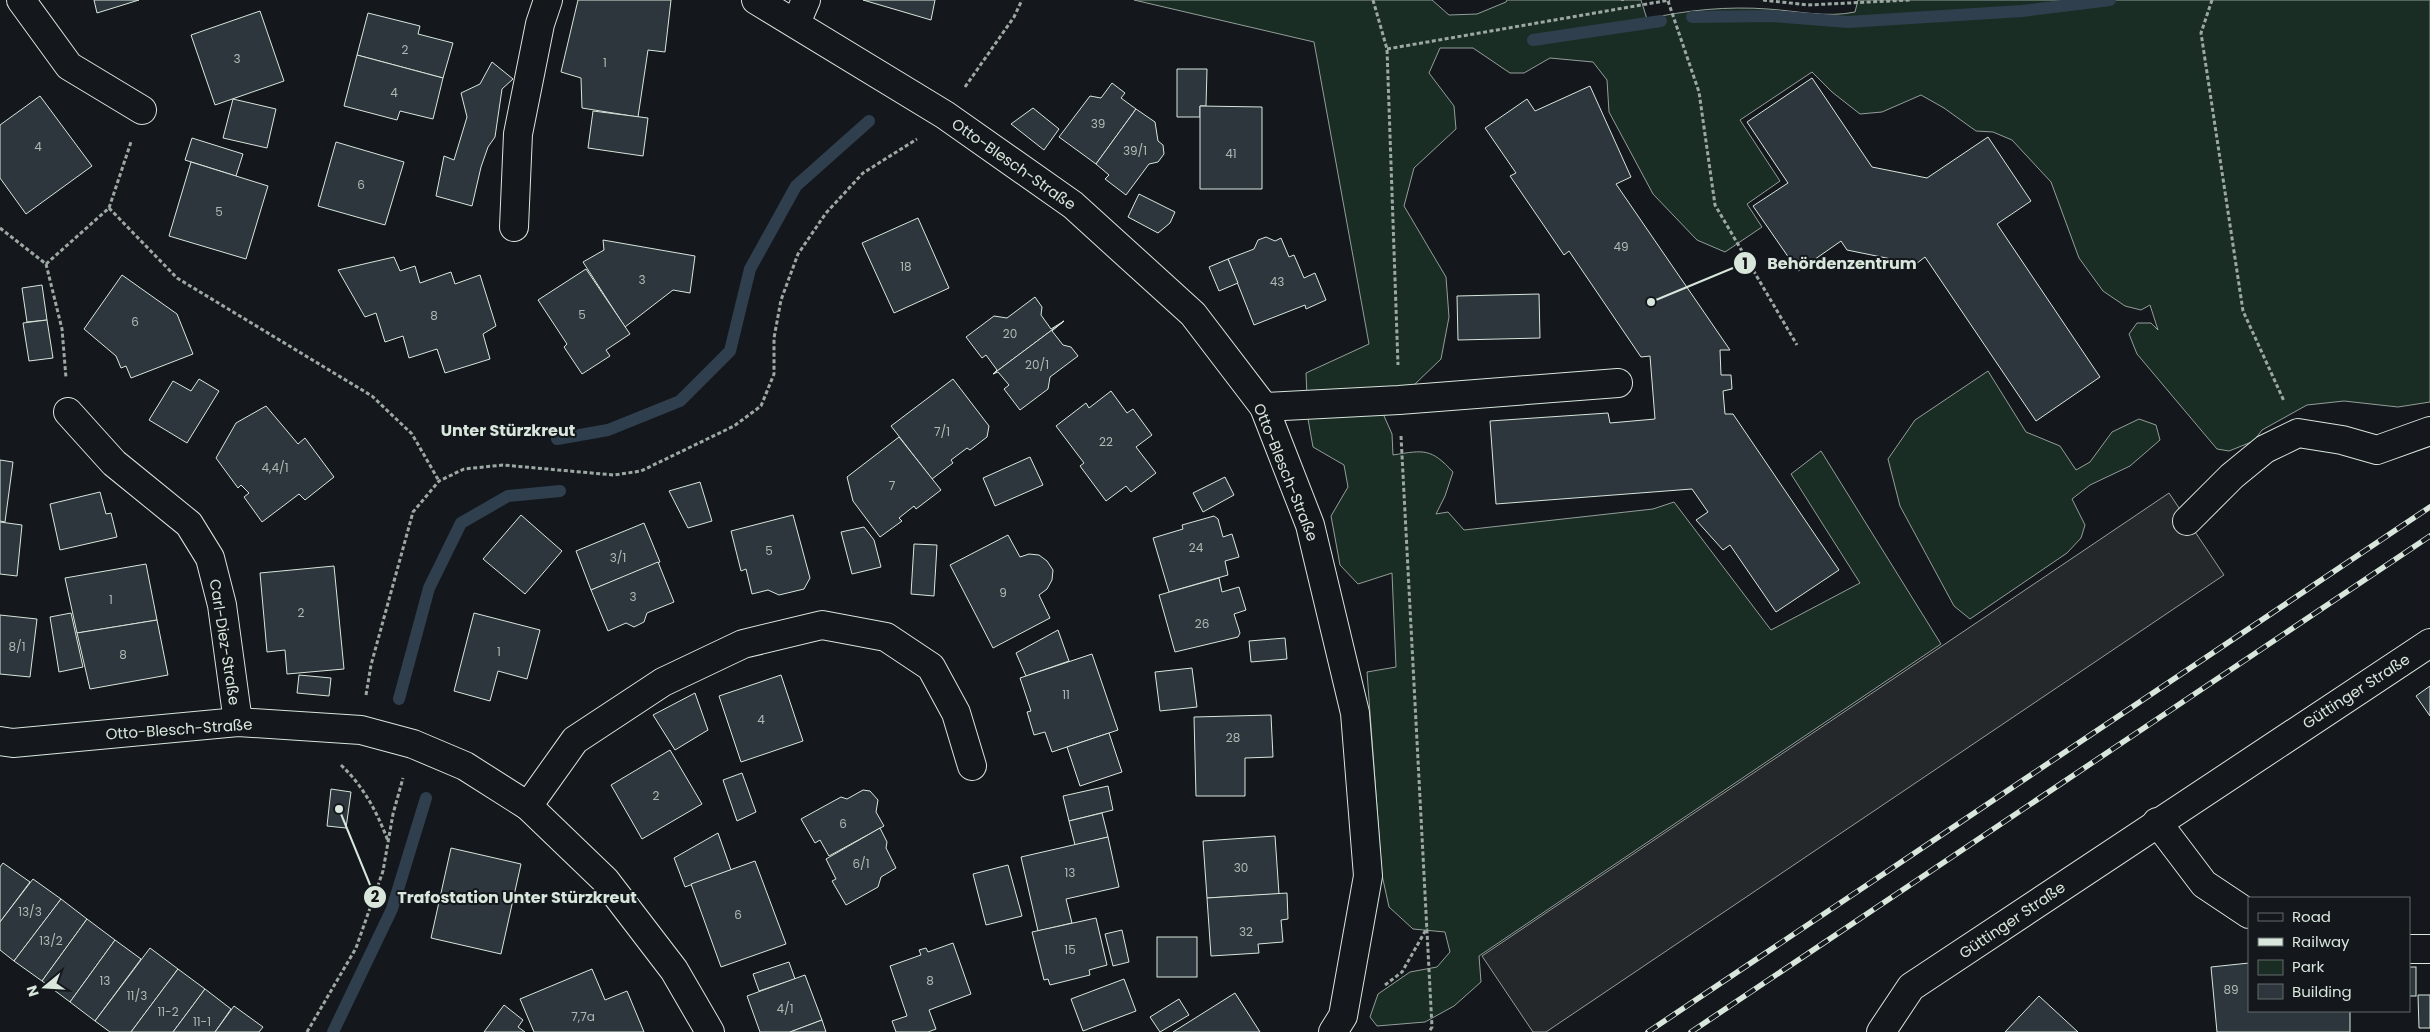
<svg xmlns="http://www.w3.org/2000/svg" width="2430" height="1032" font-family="Poppins,sans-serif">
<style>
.green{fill:#1a2d24;stroke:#939e99}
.parking{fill:#24282b;stroke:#939e99}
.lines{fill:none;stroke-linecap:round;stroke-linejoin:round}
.stream{stroke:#2f3f4d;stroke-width:12}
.building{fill:#2c363c;stroke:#d8e6dc}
.minor-casing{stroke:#d8e6dc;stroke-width:30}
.path{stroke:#9da8a2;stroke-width:3;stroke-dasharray:4 2.5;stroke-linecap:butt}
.minor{stroke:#14181c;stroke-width:28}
.rail-casing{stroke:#d8e6dc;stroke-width:5.5}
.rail{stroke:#14181c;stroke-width:4;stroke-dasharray:11;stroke-linecap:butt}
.fence{stroke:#d8e6dc;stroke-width:1;stroke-dasharray:6 2.5;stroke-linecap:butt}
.labels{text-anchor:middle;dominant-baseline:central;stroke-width:4;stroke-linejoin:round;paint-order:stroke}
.number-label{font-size:12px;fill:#adbab4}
.street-label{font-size:15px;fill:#d8e6dc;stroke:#14181c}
.neighbourhood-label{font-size:16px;font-weight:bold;fill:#d8e6dc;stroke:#14181c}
.leader{fill:none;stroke:#d8e6dc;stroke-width:2}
.callout-dot{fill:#d8e6dc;stroke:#14181c;stroke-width:2}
.mark-label{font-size:15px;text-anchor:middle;font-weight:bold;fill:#111}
.callout-label{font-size:16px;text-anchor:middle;font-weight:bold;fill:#d8e6dc;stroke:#14181c;stroke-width:4;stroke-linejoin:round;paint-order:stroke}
</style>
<rect width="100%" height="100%" fill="#14181c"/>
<g class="green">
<path d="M1134 0H1432L1449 15 1477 14 1506 2 1507 0H1641L1647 19C1686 10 1728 6 1768 9 1798 11 1826 18 1855 12L1858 0H2430V402L2398 407 2344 401 2307 405 2262 430 2254 441 2229 451 2217 449 2137 354 2129 334 2137 323H2151L2158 330 2150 305 2141 310 2125 306 2103 291 2079 258 2051 182 2012 140 1993 132 1976 131 1944 108 1921 95 1882 112 1860 114 1832 92 1812 72 1740 120 1780 181 1747 204 1762 227 1725 252 1697 240 1653 194 1609 112 1607 80 1593 62 1550 58 1524 73H1510L1473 48H1440L1429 73 1454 106 1456 129 1414 168 1404 206 1446 277 1449 317 1441 359 1414 385 1381 409 1392 434 1393 455C1424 450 1431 448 1453 472L1445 496 1436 514 1448 512 1464 530 1653 509 1674 502 1771 630 1860 583 1791 474 1821 451 1941 644 1479 956 1481 982 1454 1006 1425 1022 1377 1026 1370 1017 1378 994 1410 972 1437 967 1450 952 1445 932 1413 929 1389 907 1382 875 1367 672 1396 667 1392 573 1358 584 1340 565 1331 516 1348 487 1344 465 1313 447 1308 419 1306 373 1369 344 1314 42Z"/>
<polygon points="1988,371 2026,432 2060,446 2076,470 2090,462 2112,432 2139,419 2156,425 2160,440 2130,466 2090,485 2072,499 2085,525 2081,538 2067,553 1970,619 1954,606 1900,506 1888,459 1915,420"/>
</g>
<polygon class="parking" points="2169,493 2224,575 1546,1032 1533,1032 1482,956"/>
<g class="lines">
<g class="stream">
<polyline points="1692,17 1772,16 1848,22 2022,11 2110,0"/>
<polyline points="1533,40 1661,21"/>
<polyline points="557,439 608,430 680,401 730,351 750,269 796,186 869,121"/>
<polyline points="399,699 429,588 461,523 508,496 560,491"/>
<polyline points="333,1032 392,909 426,798"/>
</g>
</g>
<g class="building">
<polygon points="94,0 139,0 97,13"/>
<polygon points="578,0 671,0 665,52 648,50 638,117 582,108 581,78 561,72"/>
<polygon points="863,0 935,0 931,20"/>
<polygon points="260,11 284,81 215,105 191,35"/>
<polygon points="368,13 420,26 418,34 453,43 443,78 357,55"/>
<polygon points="357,55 443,78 433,119 400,111 397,120 344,106"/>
<polygon points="492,62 513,79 502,89 495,137 488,147 481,167 472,206 436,196 444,156 454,160 467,117 461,93 480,84"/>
<polygon points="1177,69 1207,69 1206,106 1200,106 1200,117 1177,117"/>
<polygon points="1812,78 1872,167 1927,178 1988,137 2031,201 1997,224 2100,377 2036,421 1925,257 1916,264 1847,250 1841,241 1798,271 1753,206 1788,183 1747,122"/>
<polygon points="1112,83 1125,93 1121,98 1136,109 1096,164 1059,137 1090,96 1101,98"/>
<polygon points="1590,86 1631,177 1616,184 1730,350 1720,350 1721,375 1731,375 1732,389 1723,391 1725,414 1733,414 1839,570 1776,612 1730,545 1723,550 1696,520 1708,512 1692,489 1496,504 1490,421 1608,413 1610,423 1655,419 1650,356 1641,357 1569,251 1564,255 1510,176 1516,173 1485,128 1527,99 1535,111"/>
<polygon points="40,96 92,166 26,214 0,178 0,125"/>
<polygon points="233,99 276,109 267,148 223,138"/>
<polygon points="1200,106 1262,107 1262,189 1200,189"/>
<polygon points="1033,108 1059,129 1044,150 1011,124"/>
<polygon points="1136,109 1155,122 1158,141 1163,145 1164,154 1158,162 1149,164 1126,195 1105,179 1109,175 1096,164"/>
<polygon points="593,111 648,118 643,156 588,148"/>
<polygon points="192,138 243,154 236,176 185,160"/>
<polygon points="336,142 404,162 385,225 318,206"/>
<polygon points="191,162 268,186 246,259 169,236"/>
<polygon points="1139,194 1175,212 1170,223 1158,233 1128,217"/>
<polygon points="918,218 949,288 894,313 862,243"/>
<polygon points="1266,237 1275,241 1281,238 1289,257 1294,255 1304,278 1315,273 1326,300 1306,309 1305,305 1254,325 1228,259 1254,249 1258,240"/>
<polygon points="603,240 695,256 690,293 673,290 625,327 583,262 604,250"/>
<polygon points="394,257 400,271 415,266 420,283 451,272 455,284 480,275 496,326 483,334 490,359 445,373 437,349 409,358 403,336 385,342 376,313 365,317 338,270"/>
<polygon points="1228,259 1238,283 1219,291 1209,267"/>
<polygon points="586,269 630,334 606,350 610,356 582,374 564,347 567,344 538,300"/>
<polygon points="122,275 177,314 193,354 131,378 126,366 121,368 116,356 84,329"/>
<polygon points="42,285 47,320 27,322 22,288"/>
<polygon points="1539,294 1540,338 1458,340 1457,296"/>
<polygon points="1035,297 1042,307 1041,315 1051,329 1064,321 993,374 997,370 986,355 982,358 966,337 994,316 1007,318"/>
<polygon points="47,320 53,358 29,361 23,323"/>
<polygon points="1064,321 1052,331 1063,345 1071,347 1078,356 1050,377 1048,389 1020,410 1004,389 1009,385 998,372 993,374"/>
<polygon points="199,379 219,391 187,443 149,420 173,381 191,391"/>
<polygon points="953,379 989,426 987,437 970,450 967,448 951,460 953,463 932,479 891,426"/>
<polygon points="1111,391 1127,413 1133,409 1152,435 1136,447 1156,473 1131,492 1126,486 1106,501 1080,466 1084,463 1056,426 1086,403 1089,408"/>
<polygon points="266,406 298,444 305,438 334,477 305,500 299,494 262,522 244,497 249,493 241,485 238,488 216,458 236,423"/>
<polygon points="899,437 941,490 916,509 914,506 899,518 902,521 880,537 853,501 847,477"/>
<polygon points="1030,457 1043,485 995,506 983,478"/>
<polygon points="0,460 13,462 5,522 0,521"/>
<polygon points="1225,477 1234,495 1203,512 1193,493"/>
<polygon points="700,482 712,521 688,528 669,491"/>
<polygon points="100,492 106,514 111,513 117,537 60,550 50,504"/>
<polygon points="521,515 562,551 525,594 483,559"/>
<polygon points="793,515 810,578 804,589 779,595 768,590 752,594 746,569 741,571 731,531"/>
<polygon points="1214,516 1218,519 1223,537 1232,534 1239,557 1225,561 1228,575 1169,592 1153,538 1183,529 1182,525"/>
<polygon points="0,522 22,525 17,576 0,574"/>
<polygon points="644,523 660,562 591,590 576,551"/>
<polygon points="864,527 874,540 881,567 852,574 841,532"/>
<polygon points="1008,535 1020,557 1029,554 1039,555 1047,561 1053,570 1052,580 1047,589 1039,595 1050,618 993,648 950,565"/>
<polygon points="914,544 937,545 934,596 911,594"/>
<polygon points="658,562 674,602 647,613 644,622 634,627 626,623 608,631 591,590"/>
<polygon points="146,564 157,620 77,633 65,578"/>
<polygon points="334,566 344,669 287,674 285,650 267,652 260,573"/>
<polygon points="1219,578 1222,592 1239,587 1246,610 1234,614 1240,633 1238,637 1175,652 1159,595"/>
<polygon points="71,613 83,667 59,672 50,617"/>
<polygon points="474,613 540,630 527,679 498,671 490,701 454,691"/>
<polygon points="0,615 37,619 30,677 0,674"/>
<polygon points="157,620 168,675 90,689 77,633"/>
<polygon points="1058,630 1069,661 1026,676 1016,653"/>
<polygon points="1285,638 1287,659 1251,662 1249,641"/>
<polygon points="1092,654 1118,730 1052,752 1045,732 1034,735 1027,712 1031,711 1020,678"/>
<polygon points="1192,668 1197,707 1160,711 1155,672"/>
<polygon points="299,675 331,678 329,696 297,693"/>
<polygon points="781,675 803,741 741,762 719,696"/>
<polygon points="2430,686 2430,716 2416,696"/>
<polygon points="695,693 708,730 675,750 653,715"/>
<polygon points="1271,715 1273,757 1245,758 1245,796 1196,796 1194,717"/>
<polygon points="1109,733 1122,772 1080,786 1067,747"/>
<polygon points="670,750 702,804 642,839 611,785"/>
<polygon points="742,773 756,812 737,821 723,780"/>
<polygon points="1108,786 1113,810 1069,821 1063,796"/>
<polygon points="331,789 351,792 346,828 327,826"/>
<polygon points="863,790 870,791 878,800 876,812 884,826 829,856 820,840 815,843 801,819 841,797 847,799"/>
<polygon points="1102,813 1108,837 1075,845 1069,821"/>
<polygon points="880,828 887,842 886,848 896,868 881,877 878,887 846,905 832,881 836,879 826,859"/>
<polygon points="718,833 731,870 685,887 674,858"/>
<polygon points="1275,836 1279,894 1207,898 1203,841"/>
<polygon points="1108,837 1119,887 1066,899 1072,923 1038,931 1021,857"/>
<polygon points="451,848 521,864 501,954 431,938"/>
<polygon points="755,861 786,944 721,967 691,884"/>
<polygon points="3,863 30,882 0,922 0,867"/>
<polygon points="1008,865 1022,916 986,925 973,874"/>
<polygon points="33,879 61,899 14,961 0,950 0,922"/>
<polygon points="1287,893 1288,919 1281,920 1283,942 1258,944 1259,953 1211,956 1207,898"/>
<polygon points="61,899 87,919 42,981 14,961"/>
<polygon points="1096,918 1107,965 1089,970 1090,975 1050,985 1048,979 1044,980 1032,932"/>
<polygon points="87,919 115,940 70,1002 42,981"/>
<polygon points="1122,930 1129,962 1113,966 1105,934"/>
<rect x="1157" y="937" width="40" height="40"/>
<polygon points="115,940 141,959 95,1021 70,1002"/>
<polygon points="953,943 971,994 929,1010 936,1029 928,1032 896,1032 892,1021 907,1016 890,966 921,955 919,950 926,948 928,952"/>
<polygon points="150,948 178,969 131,1032 110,1032 95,1021"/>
<polygon points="789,962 795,979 759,991 753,974"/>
<polygon points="2249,963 2249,1011 2350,1011 2350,1032 2217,1032 2211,967"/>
<rect x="2409" y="967" width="7" height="29"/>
<polygon points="178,969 205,989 173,1032 131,1032"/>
<polygon points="592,969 605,1000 627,991 644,1032 534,1032 520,999"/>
<polygon points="805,975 822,1020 790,1032 760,1032 747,996"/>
<polygon points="1124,979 1136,1011 1083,1031 1071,999"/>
<polygon points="205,989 231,1009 215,1032 173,1032"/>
<polygon points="1235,993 1260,1032 1173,1032"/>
<polygon points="2418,995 2430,995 2430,1028 2419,1028"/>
<polygon points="2039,996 2078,1032 2005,1032"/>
<polygon points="1179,999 1189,1015 1160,1032 1150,1017"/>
<polygon points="504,1005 523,1020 518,1027 525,1032 484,1032"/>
<polygon points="234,1006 263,1027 259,1032 215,1032"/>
<polygon points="822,1020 826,1032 790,1032"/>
</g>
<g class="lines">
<g class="minor-casing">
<g id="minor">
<polyline points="21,0 69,66 142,110"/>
<polyline points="756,0 945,115 1073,205 1193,314 1264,407 1310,525 1355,713 1368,876 1343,1016 1333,1032"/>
<polyline points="796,23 806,0"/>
<polyline points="514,227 518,134 540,24 548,0"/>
<polyline points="1264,407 1399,400 1618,383"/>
<polyline points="68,412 114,463 189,524 210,558 222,605 238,722"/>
<polyline points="2187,521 2232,476 2265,449 2298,433 2342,440 2377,450 2430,431"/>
<polyline points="0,741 13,743 238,722 361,730 413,744 465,766 528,806 605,880 674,970 710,1032"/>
<polyline points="528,806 575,740 663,682 743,644 822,625 886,637 931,667 956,713 972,766"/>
<polyline points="2157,822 2204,884 2249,914"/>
<polyline points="2409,949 2430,949"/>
<polyline points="1881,1032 1911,987 2430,643"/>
</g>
</g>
<g class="path">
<polyline points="1373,0 1387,49 1398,365"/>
<polyline points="1763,0 1808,5 1910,0"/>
<polyline points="2212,0 2201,33 2243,311 2284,401"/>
<polyline points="1668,1 1699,92 1715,205 1797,345"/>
<polyline points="1387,49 1670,0"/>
<polyline points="965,87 1014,17 1022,0"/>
<polyline points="109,208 177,278 372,396 412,434 439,481"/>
<polyline points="0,228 46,264 62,329 66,378"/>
<polyline points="46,264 109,208 131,142"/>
<polyline points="1401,436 1432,1027 1429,1032"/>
<polyline points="366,695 371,665 413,512 439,481 464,469 503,465 614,475 641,471 734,426 761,406 774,374 774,338 781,300 798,254 826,213 863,173 917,139"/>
<path d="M341 765C364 787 377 812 388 841"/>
<polyline points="1385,985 1402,972 1427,928"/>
<polyline points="307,1032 356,948 383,871 393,814 403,778"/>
</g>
<use href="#minor" class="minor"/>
<g class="rail-casing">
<g id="rail">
<polyline points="1648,1032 2430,507"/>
<polyline points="1691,1032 2430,536"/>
</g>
</g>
<use href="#rail" class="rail"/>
<polyline class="fence" points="1621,0 1624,0"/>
</g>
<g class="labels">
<g class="number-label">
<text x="405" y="49">2</text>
<text x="237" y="58">3</text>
<text x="605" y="62">1</text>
<text x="394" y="92">4</text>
<text x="1098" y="123">39</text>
<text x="38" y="146">4</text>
<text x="1135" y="150">39/1</text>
<text x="1231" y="153">41</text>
<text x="361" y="184">6</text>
<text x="219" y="211">5</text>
<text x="1621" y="246">49</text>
<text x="906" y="266">18</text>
<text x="642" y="279">3</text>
<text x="1277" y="281">43</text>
<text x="582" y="314">5</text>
<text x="434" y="315">8</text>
<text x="135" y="321">6</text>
<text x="1010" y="333">20</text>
<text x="1037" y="364">20/1</text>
<text x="942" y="431">7/1</text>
<text x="1106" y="441">22</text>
<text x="275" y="467">4,4/1</text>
<text x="892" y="485">7</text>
<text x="1196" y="547">24</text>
<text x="769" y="550">5</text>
<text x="618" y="557">3/1</text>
<text x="1003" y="592">9</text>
<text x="633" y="596">3</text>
<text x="111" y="599">1</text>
<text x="301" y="612">2</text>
<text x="1202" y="623">26</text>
<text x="17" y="646">8/1</text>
<text x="499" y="651">1</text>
<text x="123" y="654">8</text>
<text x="1066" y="694">11</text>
<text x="761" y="719">4</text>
<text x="1233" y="737">28</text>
<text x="656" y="795">2</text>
<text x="843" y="823">6</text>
<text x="861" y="863">6/1</text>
<text x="1241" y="867">30</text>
<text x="1070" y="872">13</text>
<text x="30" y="911">13/3</text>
<text x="738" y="914">6</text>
<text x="1246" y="931">32</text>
<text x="51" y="940">13/2</text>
<text x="1070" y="949">15</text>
<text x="105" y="980">13</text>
<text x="930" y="980">8</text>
<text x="2231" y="989">89</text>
<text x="137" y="995">11/3</text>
<text x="785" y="1008">4/1</text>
<text x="168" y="1011">11-2</text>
<text x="583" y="1016">7,7a</text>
<text x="202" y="1021">11-1</text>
</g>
<g class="street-label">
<text transform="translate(1014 164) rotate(35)">Otto-Blesch-Straße</text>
<text transform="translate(1286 472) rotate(68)">Otto-Blesch-Straße</text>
<text transform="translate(225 642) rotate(81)">Carl-Diez-Straße</text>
<text transform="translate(2356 691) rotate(-33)">Güttinger Straße</text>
<text transform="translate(179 729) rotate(-4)">Otto-Blesch-Straße</text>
<text transform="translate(2012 920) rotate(-34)">Güttinger Straße</text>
</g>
<g class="neighbourhood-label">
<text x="508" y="430">Unter Stürzkreut</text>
</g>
</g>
<path class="leader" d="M1651 302L1745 263M339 809L375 897"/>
<g class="callout-dot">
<circle cx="1651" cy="302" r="5"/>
<circle cx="339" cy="809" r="5"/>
<circle cx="1745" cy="263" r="12"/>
<circle cx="375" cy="897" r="12"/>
</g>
<g class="mark-label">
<text x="1745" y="269">1</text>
<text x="375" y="902">2</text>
</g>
<g class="callout-label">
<text x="1842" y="269">Behördenzentrum</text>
<text x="517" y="903">Trafostation Unter Stürzkreut</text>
</g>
<rect x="2248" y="897" width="162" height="115" fill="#14181c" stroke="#626a69"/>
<rect x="2258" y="913" width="25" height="8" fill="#14181c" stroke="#626a69"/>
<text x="2292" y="922" font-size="15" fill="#d8e6dc">Road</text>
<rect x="2258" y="938" width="25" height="8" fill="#d8e6dc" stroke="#626a69"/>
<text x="2292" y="947" font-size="15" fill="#d8e6dc">Railway</text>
<rect x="2258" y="960" width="25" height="15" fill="#1a2d24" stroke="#626a69"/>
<text x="2292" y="972" font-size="15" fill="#d8e6dc">Park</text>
<rect x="2258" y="984" width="25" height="15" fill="#2c363c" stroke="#626a69"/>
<text x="2292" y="997" font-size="15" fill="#d8e6dc">Building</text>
<g transform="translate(45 987) rotate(252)" stroke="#14181c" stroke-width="4" paint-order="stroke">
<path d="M0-4L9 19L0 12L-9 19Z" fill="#d8e6dc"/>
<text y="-8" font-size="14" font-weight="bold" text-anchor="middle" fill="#d8e6dc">N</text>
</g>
</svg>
